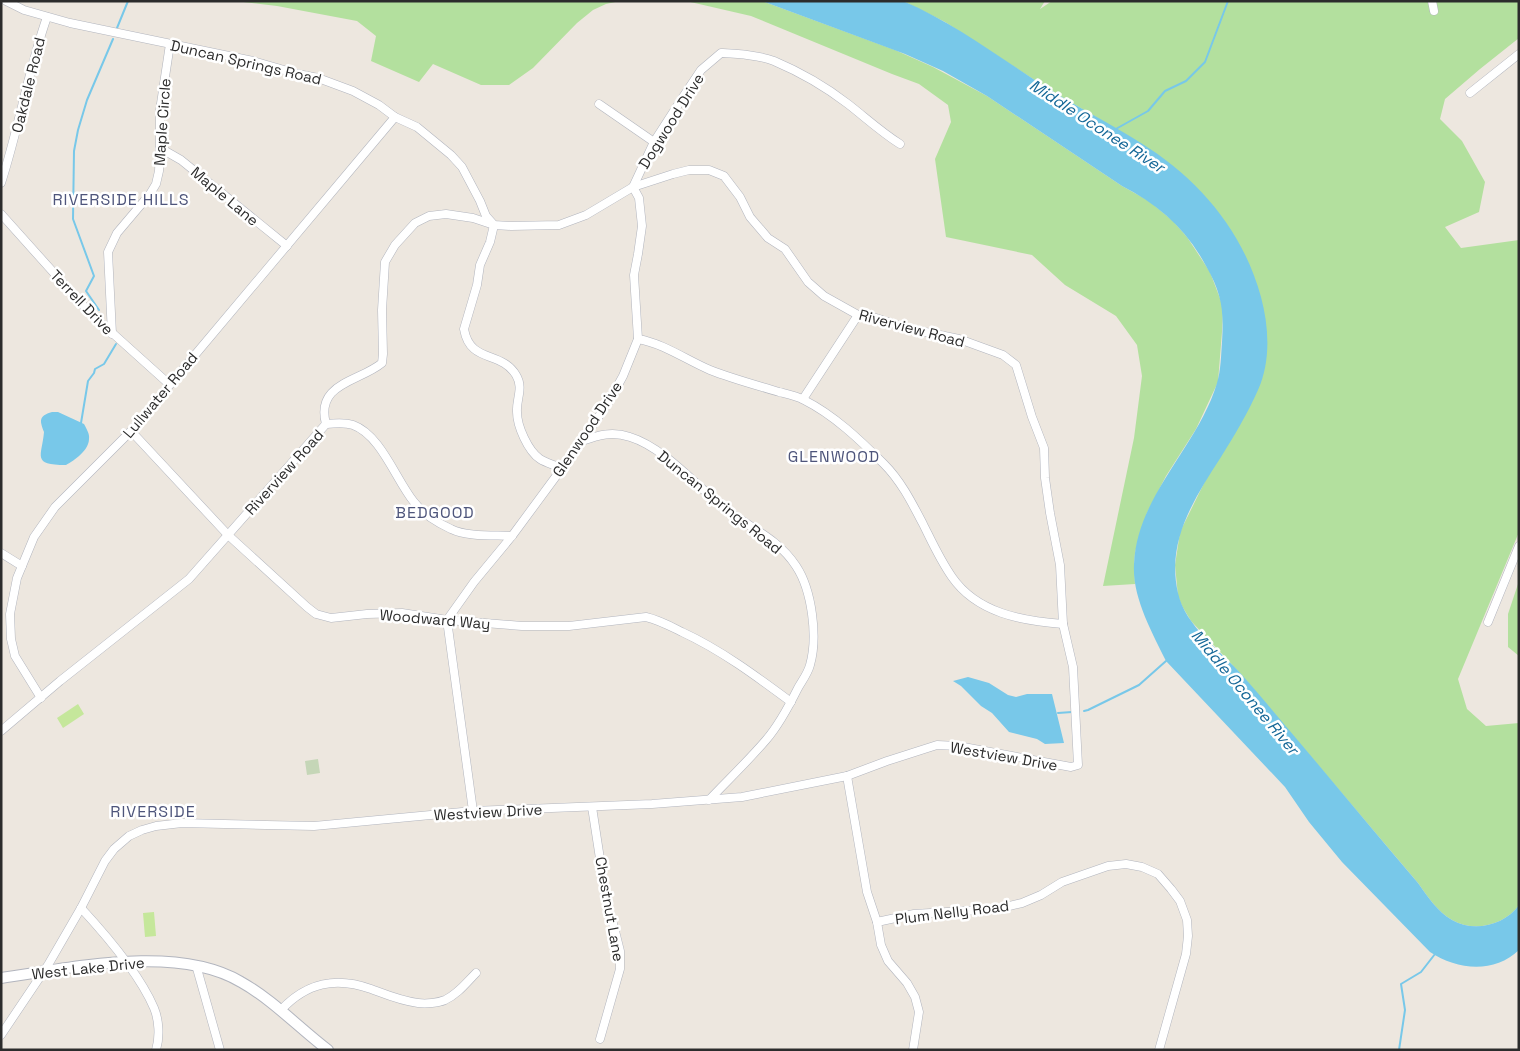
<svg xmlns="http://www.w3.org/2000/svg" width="1520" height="1051" font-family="'Space Grotesk',sans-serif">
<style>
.green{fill:#b3e09e}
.cemetery{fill:#c5d6b7}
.pitch{fill:#c5e79b}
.water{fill:#78c8e9}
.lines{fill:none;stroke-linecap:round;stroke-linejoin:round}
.stream{stroke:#78c8e9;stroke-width:2}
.minor-casing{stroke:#b2b5be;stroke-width:9}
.secondary-casing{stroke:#b2b5be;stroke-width:12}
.minor{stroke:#fff;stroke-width:8}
.secondary{stroke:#fff;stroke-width:10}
.labels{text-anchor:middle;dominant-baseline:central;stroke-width:5;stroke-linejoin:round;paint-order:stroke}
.street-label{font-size:15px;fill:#2c2c2c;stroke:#fff}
.water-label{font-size:16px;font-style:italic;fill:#146797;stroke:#fff}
.neighbourhood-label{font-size:16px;letter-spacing:1px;fill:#4e557b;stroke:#fff}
</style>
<rect width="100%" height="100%" fill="#ede7df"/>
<g class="green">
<polygon points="235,1 620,1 606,4 593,10 577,23 533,68 509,85 481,85 433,64 419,82 371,61 376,36 357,21 277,6"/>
<polygon points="686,1 762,1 895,50 933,67 987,96 1122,186 1149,201 1173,221 1187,237 1210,272 1221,301 1223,311 1222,332 1218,382 1196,429 1166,476 1147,513 1140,533 1135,553 1134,564 1135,584 1103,586 1134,438 1142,376 1137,345 1116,316 1065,285 1032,255 946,237 935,159 951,122 948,105 919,84 892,74 751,16"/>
<path d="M903 1H1045L1040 9 1052 1H1519V38L1480 69 1445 99 1440 119 1462 141 1485 182 1479 212 1445 227 1461 248 1519 240V532L1458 679 1467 709 1486 726 1519 723V905C1505 925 1474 933 1452 920 1437 911 1428 897 1418 883L1240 673 1191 621 1182 606 1178 596 1175 565 1180 532 1266 357 1140 143 1050 90 945 22Z"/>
<polygon points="1519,581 1519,656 1508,647 1508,614"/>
</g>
<polygon class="cemetery" points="318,759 320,773 307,775 305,761"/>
<g class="pitch">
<polygon points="78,704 84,714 63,728 57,718"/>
<polygon points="154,912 156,936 145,937 143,913"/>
</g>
<g class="water">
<path d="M762 1H903C955 23 1001 59 1049 89 1079 108 1111 124 1141 143 1199 179 1243 231 1261 297 1269 327 1271 361 1258 390 1248 413 1234 436 1221 457 1194 499 1166 541 1178 593 1185 626 1221 651 1243 676 1302 744 1359 814 1418 883 1428 897 1437 911 1452 920 1474 933 1505 925 1519 905V950C1494 974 1457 970 1430 952L1342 862 1309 822 1285 787 1166 661C1152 632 1132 597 1134 564 1137 495 1198 447 1217 383 1221 370 1221 355 1222 342 1224 310 1222 294 1206 266 1187 230 1158 204 1122 186L987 96 943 71 905 54Z"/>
<path d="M52 412H58L84 424C86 428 90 434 89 439 89 450 75 460 66 465 31 465 42 456 44 432 40 421 38 416 52 412Z"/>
<polygon points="968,677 989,683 1008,695 1016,697 1027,694 1052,694 1064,743 1045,744 1037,739 1009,732 992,713 981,706 961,686 953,681"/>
</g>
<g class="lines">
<g class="stream">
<polyline points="117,28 128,1"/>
<polyline points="1114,130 1148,111 1165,91 1186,81 1205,62 1228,1"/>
<polyline points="99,310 86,291 94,276 73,219 74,151 78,130 87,100 113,39"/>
<polyline points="81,423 88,381 94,373 95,369 104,364 116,344"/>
<polyline points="1084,711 1088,710 1139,685 1166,661"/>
<polyline points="1058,713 1072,712"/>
<polyline points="1399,1050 1405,1010 1401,984 1421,972 1435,954"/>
</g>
<g class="minor-casing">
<g id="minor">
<path d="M6 1 24 10 70 23 253 61 298 74 318 78 353 91 379 105 395 117 417 127 451 155 462 167 480 201 486 216 494 225 490 242 480 265 477 285 464 329C470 364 501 350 516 375 524 388 516 399 517 412 517 426 528 451 540 459 546 463 555 465 561 468"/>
<polyline points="1432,1 1434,11"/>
<polyline points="1470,93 1519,54"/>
<polyline points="599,104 654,142"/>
<polyline points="160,148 181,160 287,246"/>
<path d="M1 183C19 128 28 71 47 17"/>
<polyline points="1,214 89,312 169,384"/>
<polyline points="112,334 108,252 117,233 150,194 156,184 159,171 160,148 160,110 170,44"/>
<path d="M638 339C665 344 686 360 710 370 733 379 756 385 779 392 787 394 797 396 804 400 834 415 860 440 884 464 901 481 912 503 923 524 932 542 940 560 952 577 977 613 1022 621 1063 624"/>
<polyline points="803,399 858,315"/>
<path d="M326 424C335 423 345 422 353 425 381 435 396 480 414 502 423 514 438 523 451 529 467 537 494 535 512 536"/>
<path d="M131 431 228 535 307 607 316 614 331 618 367 614 402 613 447 620 522 626H569L646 617C659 620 670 626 682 632 721 650 756 676 791 702"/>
<path d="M582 441C599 435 612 431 630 437 663 447 696 485 723 507 748 527 778 538 796 566 812 590 818 637 810 665 808 673 802 681 798 688 789 706 779 725 766 740 748 761 728 780 709 800"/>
<polyline points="1,553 22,566"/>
<polyline points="1488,622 1519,546"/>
<polyline points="41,698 15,656 11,639 10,614 17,578 34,537 55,507 131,431 395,117"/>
<polyline points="1,731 60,681 189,579 326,424"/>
<polyline points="847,776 867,892 877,922 881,945 888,961 907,983 915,997 919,1012 913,1050"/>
<polyline points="592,807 607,904 614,927 620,951 620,969 600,1039"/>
<path d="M473 811 447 620 474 582 512 536 582 441 608 403 623 376 638 339 634 275 638 254 642 226 639 198 633 187 654 142 683 97 701 70 721 53C738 54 758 55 774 61 800 72 826 87 848 104 866 118 881 132 900 144"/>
<path d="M81 908C105 934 140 975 154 1008 159 1020 160 1037 156 1050"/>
<polyline points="877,922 914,914 997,909 1022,903 1041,895 1062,882 1108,866 1126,864 1142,867 1158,874 1171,889 1180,901 1187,920 1188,936 1186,954 1159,1050"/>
<polyline points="196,965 220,1050"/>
<path d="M281 1010C306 983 335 976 371 989 387 995 401 1001 418 1003 426 1004 438 1003 445 1000 458 994 466 983 476 973"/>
<path d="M1 1035 48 965 81 908 105 861 114 849 129 836 142 830 156 826 182 823 314 826 473 811 652 804 742 797 847 776 887 761 937 745 958 746 1071 767 1078 765 1073 667 1063 624 1060 565 1050 513 1045 478 1044 448 1032 417 1016 365 1003 355 959 339 906 328 876 318 858 315 824 296 808 282 785 249 768 238 750 217 740 197 724 176 709 170H689L673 174 633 187 586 215 559 225 511 226 494 225 473 218 446 214 429 216 415 223 395 245 385 262 382 310 383 354 382 363C359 382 315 383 326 424"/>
</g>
</g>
<g class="secondary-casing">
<path id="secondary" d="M1 978C72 968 177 944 241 982 273 1000 299 1028 328 1050"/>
</g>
<use href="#minor" class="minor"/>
<use href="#secondary" class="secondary"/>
</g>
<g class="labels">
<g class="street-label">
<text transform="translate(246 62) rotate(13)">Duncan Springs Road</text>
<text transform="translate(28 85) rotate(-76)">Oakdale Road</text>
<text transform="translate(671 121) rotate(-58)">Dogwood Drive</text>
<text transform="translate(162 122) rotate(-86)">Maple Circle</text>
<text transform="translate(225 196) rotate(40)">Maple Lane</text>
<text transform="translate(82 302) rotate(46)">Terrell Drive</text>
<text transform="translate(912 328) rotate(15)">Riverview Road</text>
<text transform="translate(160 395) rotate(-50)">Lullwater Road</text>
<text transform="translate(587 429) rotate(-56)">Glenwood Drive</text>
<text transform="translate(284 472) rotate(-48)">Riverview Road</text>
<text transform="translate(720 502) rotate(39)">Duncan Springs Road</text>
<text transform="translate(435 619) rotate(5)">Woodward Way</text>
<text transform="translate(1004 756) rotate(10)">Westview Drive</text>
<text transform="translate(488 812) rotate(-3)">Westview Drive</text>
<text transform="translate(610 909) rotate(80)">Chestnut Lane</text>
<text transform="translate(952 912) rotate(-7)">Plum Nelly Road</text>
<text transform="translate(88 968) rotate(-6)">West Lake Drive</text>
</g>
<g class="water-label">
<text transform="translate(1097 126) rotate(33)">Middle Oconee River</text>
<text transform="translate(1245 692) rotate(50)">Middle Oconee River</text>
</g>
<g class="neighbourhood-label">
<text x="121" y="199">RIVERSIDE HILLS</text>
<text x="834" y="456">GLENWOOD</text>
<text x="435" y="512">BEDGOOD</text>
<text x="153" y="811">RIVERSIDE</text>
</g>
</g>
<rect width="1520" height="1051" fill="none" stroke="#2c2c2c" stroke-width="5"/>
</svg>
